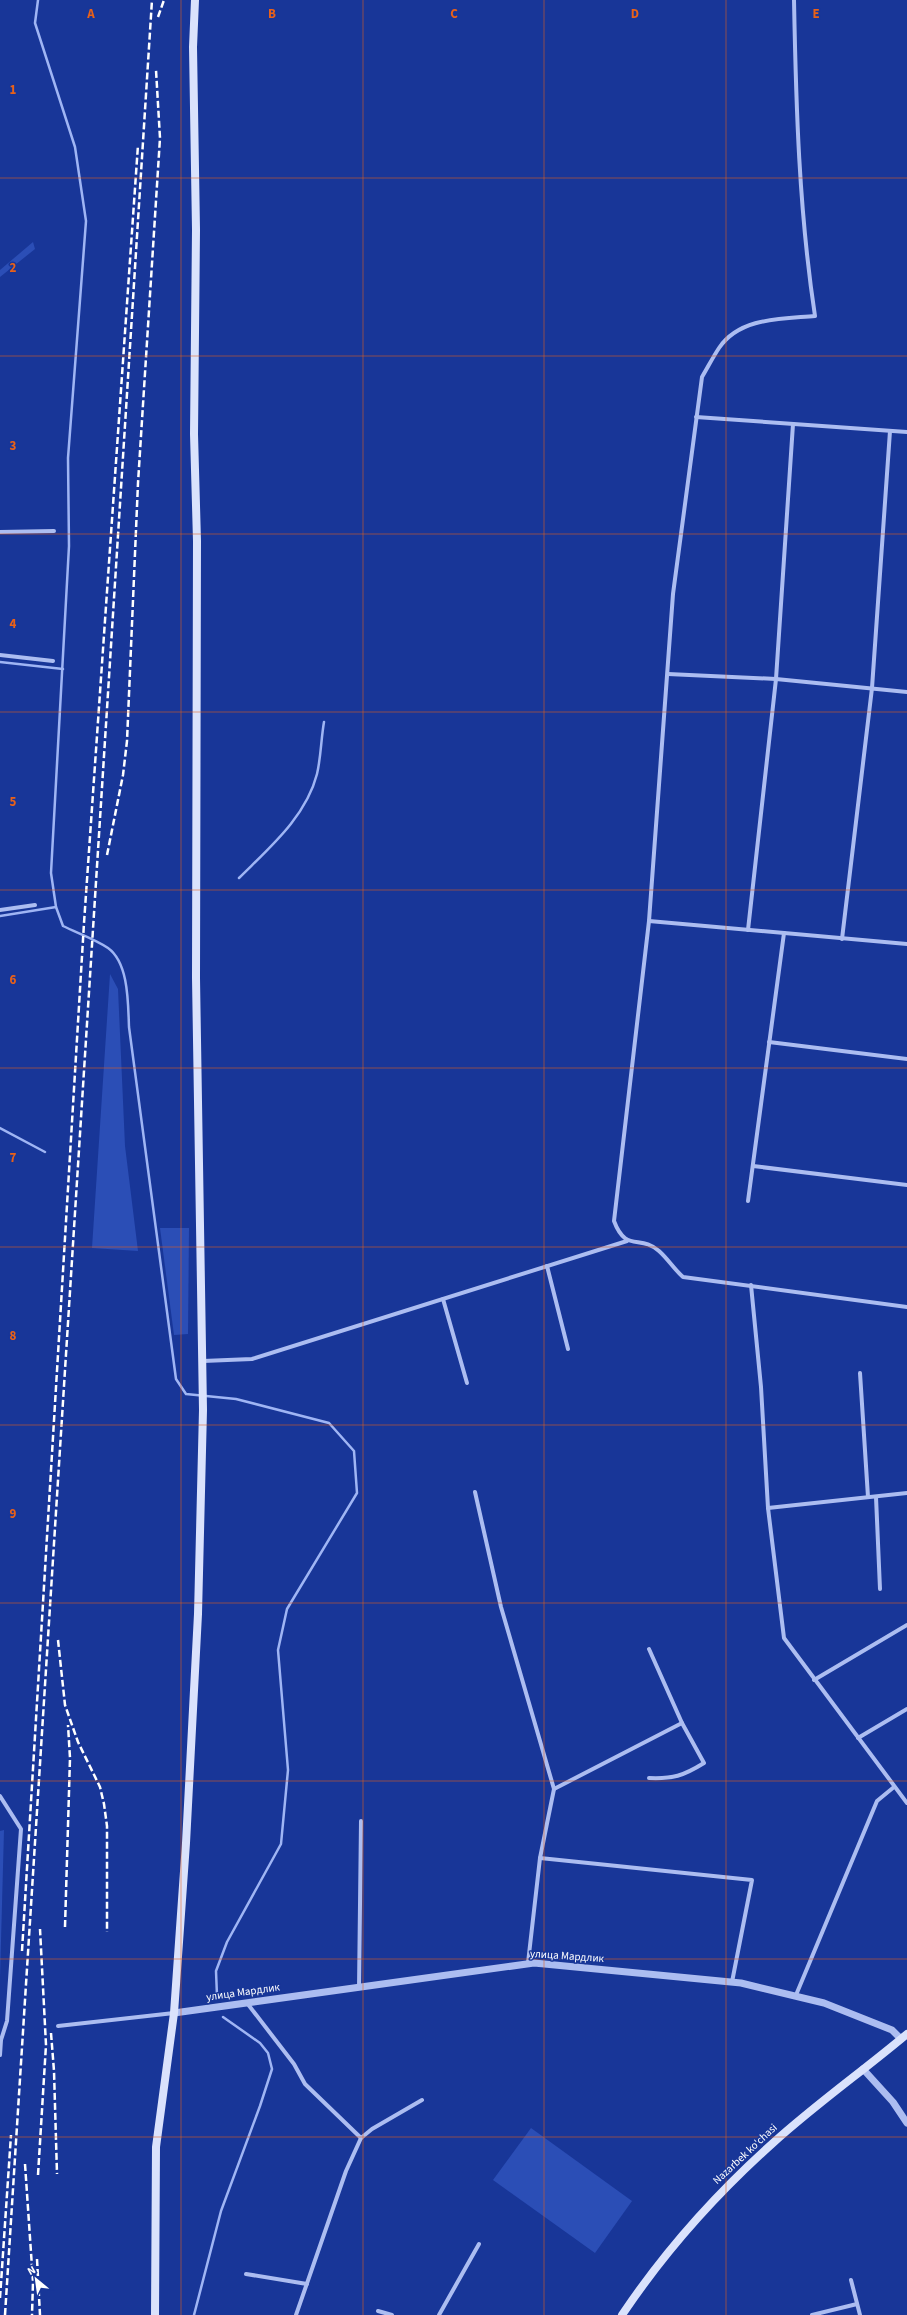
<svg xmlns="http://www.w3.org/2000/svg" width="907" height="2315" font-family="'Source Sans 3',sans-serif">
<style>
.green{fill:#2b4eb6}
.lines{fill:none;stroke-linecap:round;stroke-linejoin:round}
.stream{stroke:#9fb5f4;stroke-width:2.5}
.minor{stroke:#acbdf1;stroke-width:4}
.tertiary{stroke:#acbdf1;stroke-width:7}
.secondary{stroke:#dae2fc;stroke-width:8}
.rail{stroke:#fff;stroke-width:2.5;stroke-dasharray:7 3;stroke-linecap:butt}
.grid{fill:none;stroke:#e96118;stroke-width:1;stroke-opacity:0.55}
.labels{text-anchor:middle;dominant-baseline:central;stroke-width:3;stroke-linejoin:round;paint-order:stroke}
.street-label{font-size:11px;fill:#fff;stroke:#183698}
.grid-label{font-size:13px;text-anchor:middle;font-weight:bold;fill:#e96118;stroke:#183698;stroke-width:3;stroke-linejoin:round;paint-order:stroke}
</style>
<rect width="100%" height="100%" fill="#183698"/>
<g class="green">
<polygon points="33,242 35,249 0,277 0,270"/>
<polygon points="110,974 118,989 125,1146 138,1251 92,1248"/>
<polygon points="160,1228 189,1228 188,1334 174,1335"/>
<polygon points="4,1830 0,1978 0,1831"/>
<polygon points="531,2128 632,2201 595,2253 493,2180"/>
</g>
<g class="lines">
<g class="stream">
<path d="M38 0 35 23 75 147 86 221 68 458 69 546 51 873 56 907 63 926C77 933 95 939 108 948 129 963 128 1004 129 1027L176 1379 186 1394 236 1399 329 1423 354 1451 357 1493 287 1609 278 1650 288 1770 281 1844 227 1942 216 1971 217 1996"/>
<polyline points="0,662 63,669"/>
<path d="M239 878C269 848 306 817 317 774 321 757 321 739 324 722"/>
<polyline points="0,916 56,907"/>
<polyline points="0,1128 45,1152"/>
<polyline points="194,2315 221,2211 260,2106 272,2069 268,2053 260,2043 223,2017"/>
</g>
<g class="minor">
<path d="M794 0C796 106 799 211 815 316 782 319 740 317 719 348 713 357 708 367 702 377L673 594 649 921 614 1221C626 1253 640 1234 659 1251 668 1259 674 1269 683 1277L907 1307"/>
<polyline points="696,417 907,432"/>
<polyline points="0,532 54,531"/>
<polyline points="0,655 53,661"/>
<polyline points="668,674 776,679 907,692"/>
<polyline points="0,910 35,905"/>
<polyline points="649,921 907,944"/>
<polyline points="748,930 776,679 793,424"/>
<polyline points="842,939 872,688 890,431"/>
<polyline points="769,1042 907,1059"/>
<polyline points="753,1166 907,1185"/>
<polyline points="748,1201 784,933"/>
<polyline points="547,1266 568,1349"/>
<polyline points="751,1285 761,1387 768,1508 784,1638 907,1803"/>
<polyline points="443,1299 467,1383"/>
<polyline points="203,1361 252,1359 627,1241"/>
<polyline points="860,1373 868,1497"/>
<polyline points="475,1492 501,1607 554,1789 540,1858 528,1963"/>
<polyline points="876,1497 880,1589"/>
<polyline points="768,1508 907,1493"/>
<polyline points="814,1680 907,1625"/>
<polyline points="858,1738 907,1709"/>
<path d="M649 1778C673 1779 683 1776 704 1763L682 1723 649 1649"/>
<polyline points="554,1789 682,1723"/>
<polyline points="0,1796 21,1829 7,2021 1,2040 0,2055"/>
<polyline points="540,1858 752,1880 732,1982"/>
<polyline points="359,1988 361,1821"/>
<polyline points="796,1995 877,1801 894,1787"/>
<polyline points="247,2003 294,2064 305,2084 361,2138"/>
<polyline points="58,2026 174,2013"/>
<polyline points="246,2274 307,2284"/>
<polyline points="851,2280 860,2315"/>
<polyline points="378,2311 392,2315"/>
<polyline points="296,2315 346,2171 361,2138 372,2129 422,2100"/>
<polyline points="439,2315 479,2244"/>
<polyline points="812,2315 857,2304"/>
</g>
<g class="tertiary">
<polyline points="174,2013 534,1963 741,1983 824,2003 892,2030 901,2039"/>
<polyline points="863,2069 893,2102 907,2123"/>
</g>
<g class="secondary">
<polyline points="155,2315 156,2147 174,2013 186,1843 198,1614 203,1410 196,978 197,541 194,434 196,230 193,47 195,0"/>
<path d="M622 2315C665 2251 716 2194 773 2143 816 2104 863 2071 907 2034"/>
</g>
<g class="rail">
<polyline points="158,17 164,0"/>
<polyline points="107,855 123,775 127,741 138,483 160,138 156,70"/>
<polyline points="58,1640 65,1705 78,1742 100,1787 104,1804 107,1826 107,1932"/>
<polyline points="65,1927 70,1758 68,1725"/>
<polyline points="22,1951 84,923 138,145"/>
<polyline points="51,2033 54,2071 57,2174"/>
<polyline points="25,2164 33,2282 32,2315"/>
<polyline points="38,2175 46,2045 40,1929"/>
<polyline points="37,2259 40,2315"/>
<polyline points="0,2298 11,2135"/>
<polyline points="5,2315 152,0"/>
</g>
</g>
<path class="grid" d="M181 0V2315M363 0V2315M544 0V2315M726 0V2315M0 178H907M0 356H907M0 534H907M0 712H907M0 890H907M0 1068H907M0 1247H907M0 1425H907M0 1603H907M0 1781H907M0 1959H907M0 2137H907"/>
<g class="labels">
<g class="street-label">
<text transform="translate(567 1956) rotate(4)">улица Мардлик</text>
<text transform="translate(243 1992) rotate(-8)">улица Мардлик</text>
<text transform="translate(745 2154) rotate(-43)">Nazarbek ko'chasi</text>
</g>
</g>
<g class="grid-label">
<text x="91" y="18">A</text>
<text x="272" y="18">B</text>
<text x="454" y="18">C</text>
<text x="635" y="18">D</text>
<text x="816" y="18">E</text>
<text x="13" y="94">1</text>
<text x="13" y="272">2</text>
<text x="13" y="450">3</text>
<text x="13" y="628">4</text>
<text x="13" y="806">5</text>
<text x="13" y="984">6</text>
<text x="13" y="1162">7</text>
<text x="13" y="1340">8</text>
<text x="13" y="1518">9</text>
</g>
<g transform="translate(36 2279) rotate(331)" stroke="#183698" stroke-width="3" paint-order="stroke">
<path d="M0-3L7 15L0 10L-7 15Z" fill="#ffffff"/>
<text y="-6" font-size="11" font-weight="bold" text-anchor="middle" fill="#ffffff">N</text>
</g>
</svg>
